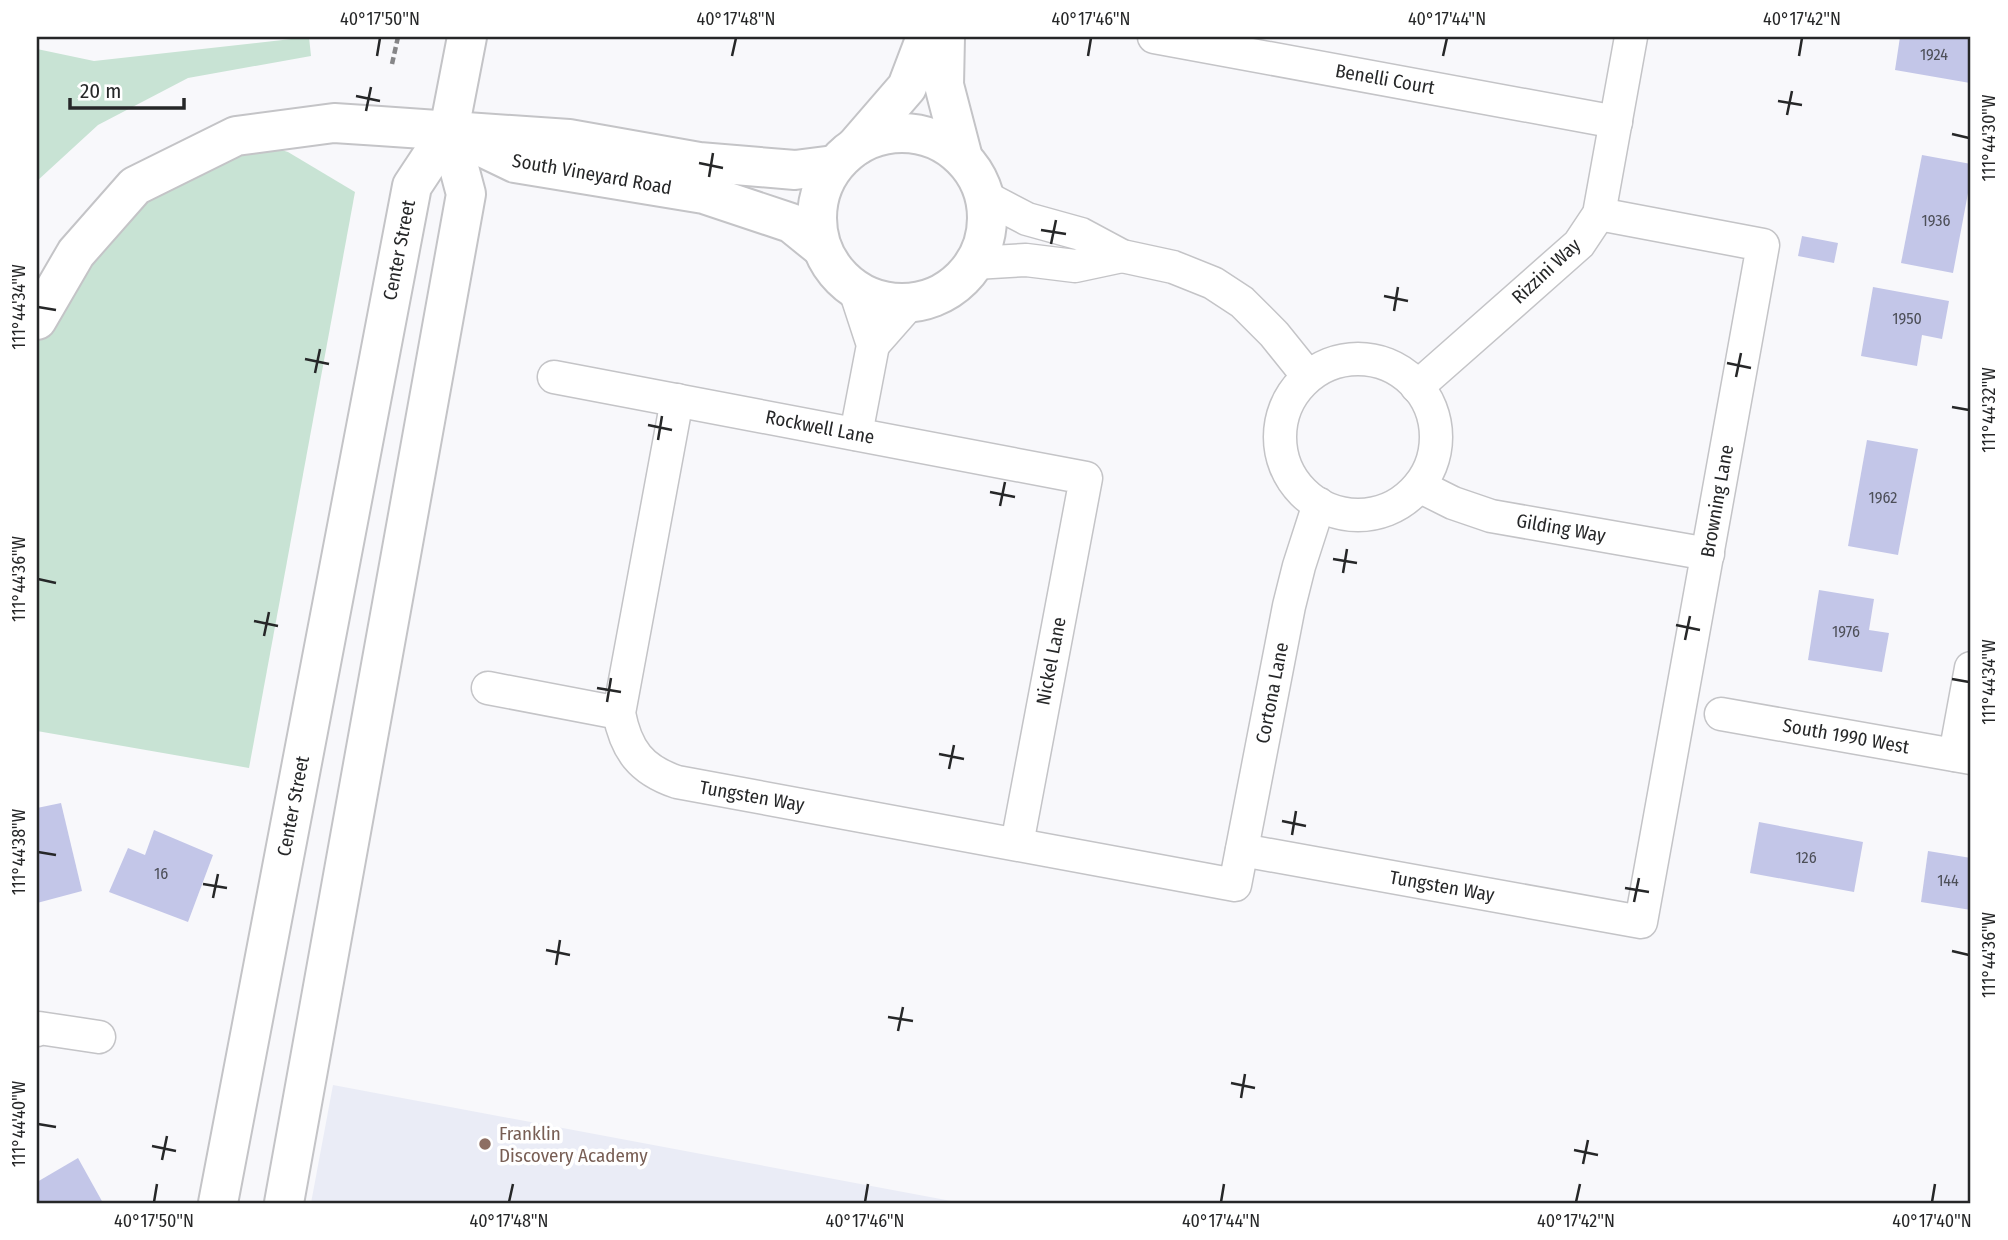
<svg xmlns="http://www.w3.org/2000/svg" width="2008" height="1240" font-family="'Fira Sans Condensed',sans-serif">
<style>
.built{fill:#eaecf6}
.green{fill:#c8e3d4}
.building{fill:#c3c6e8}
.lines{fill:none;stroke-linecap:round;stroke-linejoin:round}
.street-casing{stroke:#c4c4c7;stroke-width:35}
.secondary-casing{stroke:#c4c4c7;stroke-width:42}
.path{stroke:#868688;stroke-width:4.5;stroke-dasharray:7 3.5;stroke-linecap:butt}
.street{stroke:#fff;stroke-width:32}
.secondary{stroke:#fff;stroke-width:38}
.ticks{fill:none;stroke:#262728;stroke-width:2.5}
.education-dot{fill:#8d6e63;stroke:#fff;stroke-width:2.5}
.labels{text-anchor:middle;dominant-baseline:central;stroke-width:7;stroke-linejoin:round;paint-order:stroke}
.number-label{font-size:16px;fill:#4d4f58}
.street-label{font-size:19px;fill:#262728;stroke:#fff}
.education-label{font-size:19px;fill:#785e54;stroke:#fff;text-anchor:start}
.neatline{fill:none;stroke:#262728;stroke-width:2.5}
.ticks-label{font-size:18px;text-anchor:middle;fill:#262728}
</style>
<rect width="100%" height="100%" fill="#f8f8fb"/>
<polygon class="built" points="333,1085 962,1203 311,1203"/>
<g class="green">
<polygon points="309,37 311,56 188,78 98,125 37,181 37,49 94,61"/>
<polygon points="236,136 288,152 355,192 249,768 37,731 37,320 76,253"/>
</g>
<g class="building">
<polygon points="1900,37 1971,37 1970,83 1895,70"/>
<polygon points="1922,155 1971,164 1971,177 1953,273 1901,263"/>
<polygon points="1802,236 1838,243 1834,263 1798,256"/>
<polygon points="1873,287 1949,301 1942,339 1922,335 1917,366 1861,356"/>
<polygon points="1867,440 1918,449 1898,555 1848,546"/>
<polygon points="1819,590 1874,599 1869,630 1889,633 1882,672 1808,660"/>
<polygon points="61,803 82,891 37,903 37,808"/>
<polygon points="1759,822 1863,842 1854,892 1750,873"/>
<polygon points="154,830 213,855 188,922 109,892 128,848 145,855"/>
<polygon points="1928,851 1971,858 1971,910 1921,902"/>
<polygon points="78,1158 103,1203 37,1203 37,1182"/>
</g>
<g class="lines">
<g class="street-casing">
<g id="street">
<polyline points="1154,37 1616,122"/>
<polyline points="983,196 1027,219 1081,234 1122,256 1173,267 1213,283 1242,302 1274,334 1307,375"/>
<polyline points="975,263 1026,260 1075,266 1122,256"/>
<polyline points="855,290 873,345 856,434"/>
<polyline points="873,345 910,303"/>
<circle cx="1358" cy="437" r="78"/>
<polyline points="554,377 1086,478 1017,844"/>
<polyline points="1417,387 1579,244 1599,214 1631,37"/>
<path d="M677 400 619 713C626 750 641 770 677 782L1235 885 1289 606 1299 566 1319 504"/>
<polyline points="1419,486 1453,503 1491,516 1708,554"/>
<polyline points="488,688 619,713"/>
<polyline points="1721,714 1971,758"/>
<polyline points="1955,755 1971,668"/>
<polyline points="1242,850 1641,922 1763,245 1599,214"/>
<polyline points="37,1030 39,1028 99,1037"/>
</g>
</g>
<g class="secondary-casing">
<g id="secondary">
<polyline points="945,37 944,85 963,158"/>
<circle cx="902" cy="218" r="85"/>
<polyline points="463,138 515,163 704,194 791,223 822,248"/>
<polyline points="856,146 907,87 926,37"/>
<polyline points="37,320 76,253 135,186 236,136 334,123 380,126 569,139 699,162 795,170 834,165"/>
<polyline points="218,1203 412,186 449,130 467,37"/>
<polyline points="284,1203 466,194 449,130"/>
</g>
</g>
<polyline class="path" points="392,64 398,37"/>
<use href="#street" class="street"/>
<use href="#secondary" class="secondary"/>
</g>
<path class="ticks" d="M377 56 380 38M732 56 736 38M1088 56 1091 38M1443 56 1447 38M1799 56 1802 38M356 96 380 101M1778 101 1802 105M366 111 371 87M1787 115 1792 91M1952 134 1969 138M699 163 723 168M709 177 713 153M1041 230 1066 234M1051 244 1056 220M1384 296 1408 301M38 307 56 310M1394 311 1398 287M305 359 329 364M1727 363 1751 368M315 373 320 349M1736 377 1741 353M1952 407 1969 410M648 425 672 430M658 440 662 416M990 492 1015 497M1000 506 1005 482M1333 559 1357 563M1343 573 1347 549M38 579 56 583M254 621 278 626M1676 625 1700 630M264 636 269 612M1685 640 1690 616M1952 679 1969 682M597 688 621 692M607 702 611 678M939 754 964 759M949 769 954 745M1282 821 1306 826M1292 835 1296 811M38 852 56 855M203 884 227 888M1625 888 1649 892M213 898 218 874M1634 902 1639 878M546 950 570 955M1952 951 1969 955M556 965 560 940M888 1017 913 1021M898 1031 903 1007M1231 1083 1255 1088M1241 1098 1245 1074M38 1124 56 1127M152 1146 176 1151M1574 1150 1598 1155M162 1160 167 1136M1583 1164 1588 1140M154 1202 157 1184M509 1202 513 1184M865 1202 868 1184M1221 1202 1224 1184M1576 1202 1580 1184M1932 1202 1935 1184"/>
<circle class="education-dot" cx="485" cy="1144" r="7"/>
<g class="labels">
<g class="number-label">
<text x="1934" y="54">1924</text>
<text x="1936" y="220">1936</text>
<text x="1907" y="318">1950</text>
<text x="1883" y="497">1962</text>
<text x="1846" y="631">1976</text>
<text x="1806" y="857">126</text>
<text x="161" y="873">16</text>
<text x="1948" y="880">144</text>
</g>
<g class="street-label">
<text transform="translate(1385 79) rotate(10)">Benelli Court</text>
<text transform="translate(592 174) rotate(10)">South Vineyard Road</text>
<text transform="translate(399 250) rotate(-79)">Center Street</text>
<text transform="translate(1546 271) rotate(-43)">Rizzini Way</text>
<text transform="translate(820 427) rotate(11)">Rockwell Lane</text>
<text transform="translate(1717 501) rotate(-80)">Browning Lane</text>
<text transform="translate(1561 528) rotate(10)">Gilding Way</text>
<text transform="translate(1051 661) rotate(-79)">Nickel Lane</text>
<text transform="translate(1272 693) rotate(-79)">Cortona Lane</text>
<text transform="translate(1846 736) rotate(10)">South 1990 West</text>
<text transform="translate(752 796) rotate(10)">Tungsten Way</text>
<text transform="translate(293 806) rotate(-79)">Center Street</text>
<text transform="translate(1442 886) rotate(10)">Tungsten Way</text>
</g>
<g class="education-label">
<text x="499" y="1133">Franklin<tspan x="499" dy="22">Discovery Academy</tspan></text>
</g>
</g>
<rect width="2008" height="1240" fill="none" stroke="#ffffff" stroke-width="77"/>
<path d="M70 98v10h114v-10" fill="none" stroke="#262728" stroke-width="3.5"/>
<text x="80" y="98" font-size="21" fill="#262728" stroke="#ffffff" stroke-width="5" paint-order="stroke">20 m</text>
<rect x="38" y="38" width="1931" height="1164" class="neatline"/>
<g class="ticks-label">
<text x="380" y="25">40°17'50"N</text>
<text x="736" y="25">40°17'48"N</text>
<text x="1091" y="25">40°17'46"N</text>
<text x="1447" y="25">40°17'44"N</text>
<text x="1802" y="25">40°17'42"N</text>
<text transform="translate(1989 138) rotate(-90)" y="6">111°44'30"W</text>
<text transform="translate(19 307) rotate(-90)" y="6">111°44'34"W</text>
<text transform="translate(1989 410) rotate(-90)" y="6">111°44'32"W</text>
<text transform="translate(19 579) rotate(-90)" y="6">111°44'36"W</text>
<text transform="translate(1989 682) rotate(-90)" y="6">111°44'34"W</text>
<text transform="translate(19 852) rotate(-90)" y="6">111°44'38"W</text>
<text transform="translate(1989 955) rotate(-90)" y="6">111°44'36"W</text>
<text transform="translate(19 1124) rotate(-90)" y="6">111°44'40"W</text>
<text x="154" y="1227">40°17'50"N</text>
<text x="509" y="1227">40°17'48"N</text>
<text x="865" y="1227">40°17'46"N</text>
<text x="1221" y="1227">40°17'44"N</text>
<text x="1576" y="1227">40°17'42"N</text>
<text x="1932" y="1227">40°17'40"N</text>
</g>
</svg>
